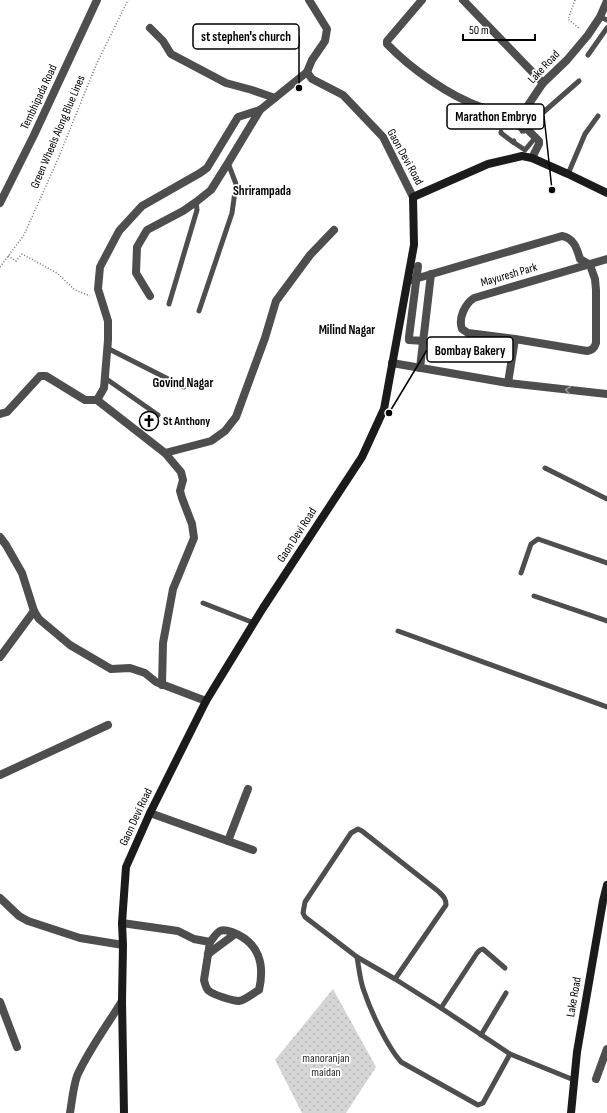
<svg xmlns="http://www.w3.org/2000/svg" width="607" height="1113" font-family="'Sofia Sans Condensed',sans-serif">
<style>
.park{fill:url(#park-dots)}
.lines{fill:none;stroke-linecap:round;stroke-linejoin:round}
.path{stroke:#707070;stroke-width:1.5;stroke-dasharray:1 2;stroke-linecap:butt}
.lane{stroke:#4e4e4e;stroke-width:5}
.street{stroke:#4e4e4e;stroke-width:8}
.secondary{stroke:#1b1b1b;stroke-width:8}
.oneway{stroke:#959595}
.labels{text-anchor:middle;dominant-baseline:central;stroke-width:3.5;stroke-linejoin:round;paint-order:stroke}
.street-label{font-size:12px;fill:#000;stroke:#fff}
.poi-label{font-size:12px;font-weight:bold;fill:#000;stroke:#fff;text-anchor:start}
.park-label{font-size:12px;fill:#2c2c2c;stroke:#fff}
.neighbourhood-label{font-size:13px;font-weight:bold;fill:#000;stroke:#fff}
.leader{fill:none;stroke:#000;stroke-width:1.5}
.callout-dot{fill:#000;stroke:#fff;stroke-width:1.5}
.callout{fill:#fff;stroke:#000;stroke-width:1.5}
.callout-label{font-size:13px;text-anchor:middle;font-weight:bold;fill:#000}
</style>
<defs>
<pattern id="park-dots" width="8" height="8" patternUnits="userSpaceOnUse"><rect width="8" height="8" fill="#d5d5d5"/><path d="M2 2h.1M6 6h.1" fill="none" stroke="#b5b5b5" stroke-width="1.8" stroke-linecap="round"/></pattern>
</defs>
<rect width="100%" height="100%" fill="#fff"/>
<polygon class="park" points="333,989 376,1067 346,1113 302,1113 275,1060"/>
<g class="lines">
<g class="path">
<polyline points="575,0 568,19 580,29"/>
<polyline points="8,256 16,261 22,254 57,273 75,290 90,296"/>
<polyline points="0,267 24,235 58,159 96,65 128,0"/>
</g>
<g class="lane">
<polyline points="600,17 607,20"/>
<polyline points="588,55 607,28"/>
<polyline points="510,122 524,131"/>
<polyline points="522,131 579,81"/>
<polyline points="501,132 501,133 513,142"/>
<polyline points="514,141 513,142 525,150 535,138"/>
<polyline points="568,174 585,134 598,116"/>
<polyline points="169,304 197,210 196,202"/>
<polyline points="199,311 232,213 236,184 228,163"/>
<polyline points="107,348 184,387"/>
<polyline points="105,378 158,415"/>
<polyline points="545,468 607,499"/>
<polyline points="521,573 531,544 538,539 607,563"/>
<polyline points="534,596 607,621"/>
<polyline points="203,603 254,623"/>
<polyline points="398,631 607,707"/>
<path d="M357 957C359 968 360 981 364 991 371 1012 387 1046 401 1062L478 1105 483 1103 510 1054"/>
<path d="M395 979 446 905C446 898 443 896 438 891L362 831 358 829 351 833 305 902 303 913 305 917 357 957 395 979 441 1008 510 1054 574 1080"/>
<polyline points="441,1008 477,953 480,950 483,949 505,968"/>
<polyline points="481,1035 506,993"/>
</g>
<g class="street">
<path d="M422 0 387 41V44C410 68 449 96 481 107 493 111 506 115 518 120"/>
<polyline points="463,0 543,83"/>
<polyline points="150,28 163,41 171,54 190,64 226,83 252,90 275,98"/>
<polyline points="307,72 312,79 343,95 383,137 413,197"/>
<polyline points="532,158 539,144 539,141 518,120 543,83 567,60 588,35 600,17 607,1"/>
<polyline points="0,203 34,135 97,0"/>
<polyline points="418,266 409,337 409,340 424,341"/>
<path d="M408 281 562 236C574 238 577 249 580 259L590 265 595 279 596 290V343C594 349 592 350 587 351L515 339 508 383"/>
<polyline points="150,296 136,273 137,247 147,230 183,211 196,202 211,190 228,163 260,110"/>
<path d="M515 339 468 333 462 329C458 318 465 304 474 298L607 259"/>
<polyline points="392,363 508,383 607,394"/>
<polyline points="420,368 431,274"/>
<polyline points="97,400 104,388 108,340 108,321 98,289 100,267 119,231 142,206 200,173 207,168 238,117 260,110 307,72 312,60 325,41 327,29 309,0"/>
<polyline points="97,400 165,453 211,441 225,431 236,417 265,338 276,301 310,255 334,230"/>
<polyline points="0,414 7,412 40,376 46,376 85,400 97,400"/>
<polyline points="0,537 6,545 22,573 34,611 39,619 70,645 111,669 130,668 145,673 156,682 206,701"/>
<polyline points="0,657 34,611"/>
<polyline points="162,685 163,643 173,589 194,538 192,524 182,498 180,491 183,480 181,472 165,453"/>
<polyline points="0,775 108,725"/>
<polyline points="150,813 253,850"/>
<polyline points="228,841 248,789"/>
<polyline points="0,898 19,916 28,921 80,938 123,945"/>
<path d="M122 923 178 931 194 939 210 942C213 939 216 933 220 931 224 929 229 931 232 932 259 942 265 964 259 990 253 993 246 1000 239 1001 233 1001 214 995 209 991 206 989 205 984 204 980L210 942"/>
<polyline points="208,954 235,934"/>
<polyline points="0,1002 17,1047"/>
<polyline points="596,1079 607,1049"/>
<path d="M70 1113C72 1101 73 1088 77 1076 88 1051 108 1024 122 1001"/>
</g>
<g class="secondary">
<polyline points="124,1113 122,1001 123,945 122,923 126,867 150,813 206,701 263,608 362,457 384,409 414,245 413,197 488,164 522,156 532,158 568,174 607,193"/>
<polyline points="571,1113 577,1052 603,901 607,885"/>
</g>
</g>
<defs><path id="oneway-chevron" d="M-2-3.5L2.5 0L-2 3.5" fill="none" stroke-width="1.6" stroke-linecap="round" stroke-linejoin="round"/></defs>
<use class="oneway" href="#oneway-chevron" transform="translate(568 390) rotate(-173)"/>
<defs>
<g id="church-ring" transform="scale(1)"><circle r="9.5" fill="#fff" stroke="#000" stroke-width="1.5"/><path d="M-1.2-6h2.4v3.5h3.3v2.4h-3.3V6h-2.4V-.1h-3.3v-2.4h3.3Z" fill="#000"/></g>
</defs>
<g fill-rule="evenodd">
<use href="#church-ring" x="149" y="421"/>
</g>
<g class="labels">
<g class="street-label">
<text transform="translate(544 67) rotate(-47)">Lake Road</text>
<text transform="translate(39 97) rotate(-65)">Tembhipada Road</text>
<text transform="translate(58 132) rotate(-67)">Green Wheels Along Blue Lines</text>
<text transform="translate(405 157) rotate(61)">Gaon Devi Road</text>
<text transform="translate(509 275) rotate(-16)">Mayuresh Park</text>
<text transform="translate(297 535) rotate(-57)">Gaon Devi Road</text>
<text transform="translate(136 817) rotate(-65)">Gaon Devi Road</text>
<text transform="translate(574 997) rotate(-80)">Lake Road</text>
</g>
<g class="poi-label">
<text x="163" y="421">St Anthony</text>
</g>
<g class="park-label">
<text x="326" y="1058">manoranjan<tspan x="326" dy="14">maidan</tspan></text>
</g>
<g class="neighbourhood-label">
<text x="262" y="191">Shrirampada</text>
<text x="347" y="330">Milind Nagar</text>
<text x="183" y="383">Govind Nagar</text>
</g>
</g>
<path class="leader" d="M299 88L299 36M552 190L544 116M389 413L427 350"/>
<g class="callout-dot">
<circle cx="299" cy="88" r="4"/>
<circle cx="552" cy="190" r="4"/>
<circle cx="389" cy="413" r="4"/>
</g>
<g class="callout">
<rect x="193" y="24" width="106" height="25" rx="4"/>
<rect x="447" y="104" width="97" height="25" rx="4"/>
<rect x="427" y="337" width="86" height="25" rx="4"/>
</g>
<g class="callout-label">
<text x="246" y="41">st stephen's church</text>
<text x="496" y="121">Marathon Embryo</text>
<text x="470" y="355">Bombay Bakery</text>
</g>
<path d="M463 34v6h72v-6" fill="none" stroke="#000000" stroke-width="2"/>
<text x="469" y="34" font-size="12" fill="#000000" stroke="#ffffff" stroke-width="3" paint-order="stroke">50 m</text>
</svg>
